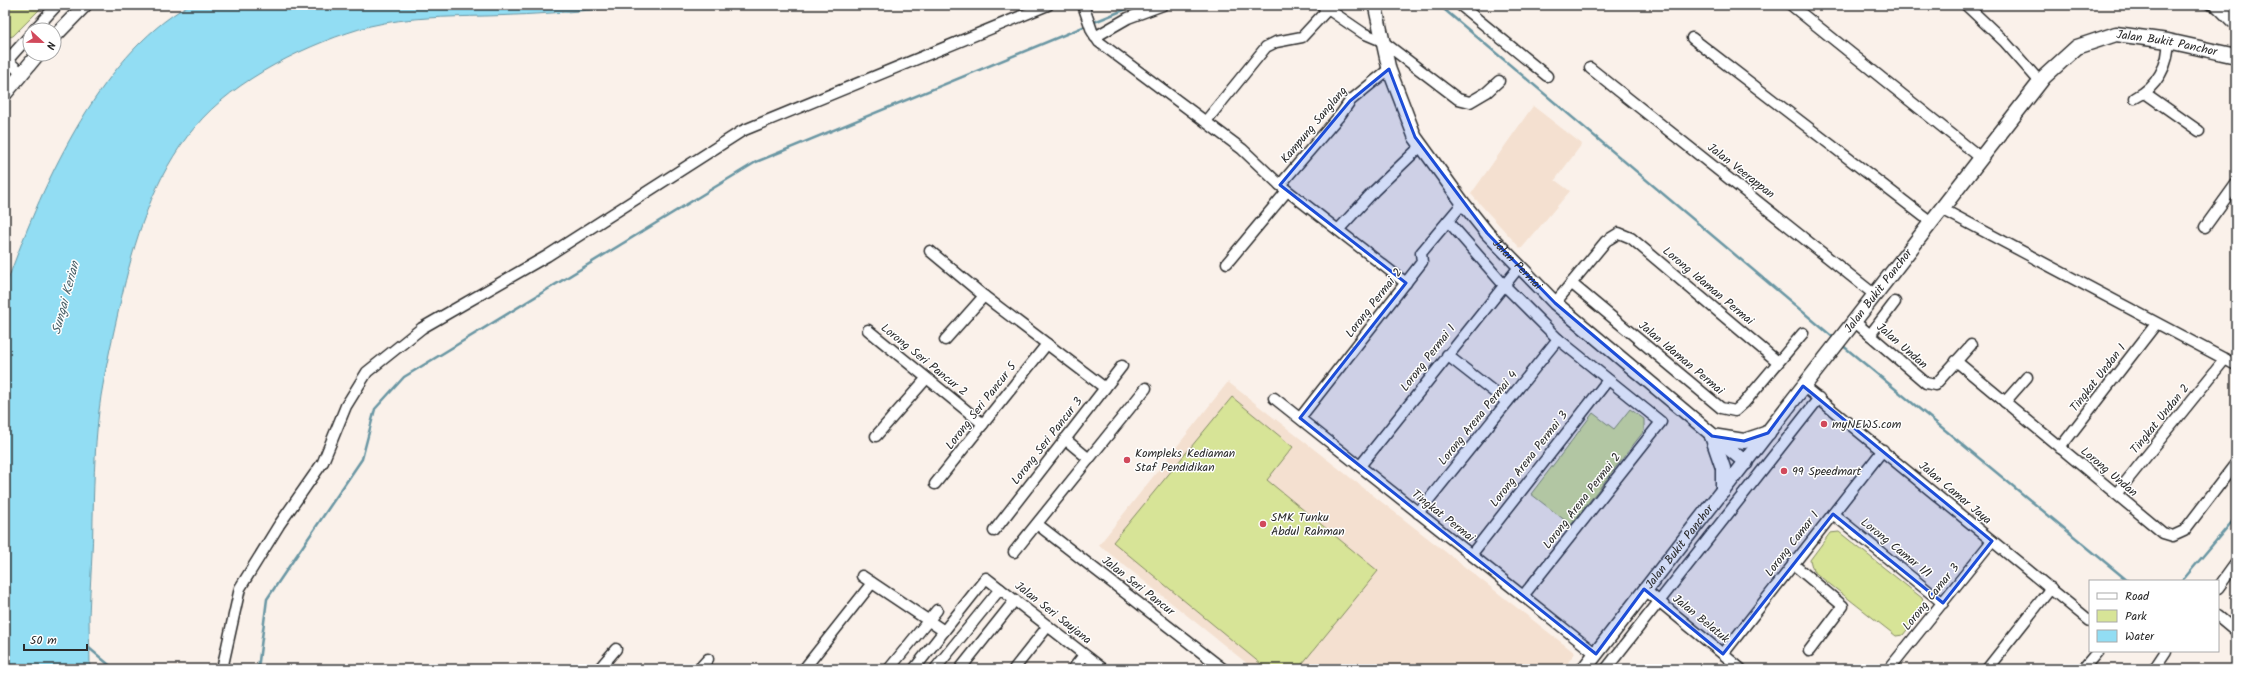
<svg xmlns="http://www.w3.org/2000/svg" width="2241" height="674" font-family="Kalam,sans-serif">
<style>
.built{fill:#f4e0d0}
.green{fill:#d7e497;stroke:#818861}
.water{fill:#92ddf3;stroke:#6996a3}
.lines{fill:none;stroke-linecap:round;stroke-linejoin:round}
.stream{stroke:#6996a3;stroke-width:2.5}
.minor-casing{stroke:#2b2b2b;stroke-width:13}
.tertiary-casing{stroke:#2b2b2b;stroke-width:16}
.secondary-casing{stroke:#2b2b2b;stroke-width:17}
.minor{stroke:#fff;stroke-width:10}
.tertiary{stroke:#fff;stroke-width:13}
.secondary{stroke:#fff;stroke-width:14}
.rail-casing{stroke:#2b2b2b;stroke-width:4}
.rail{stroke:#fff;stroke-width:2.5;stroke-dasharray:8;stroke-linecap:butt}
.trunk-bridge-casing{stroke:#2b2b2b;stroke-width:20;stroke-linecap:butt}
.trunk-bridge{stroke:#fff;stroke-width:17}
.marked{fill:#1d4ed8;fill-opacity:0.2;stroke:#1d4ed8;stroke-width:3;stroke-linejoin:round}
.poi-dot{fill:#d1495b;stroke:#fff;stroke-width:1.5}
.labels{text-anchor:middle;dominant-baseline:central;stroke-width:3;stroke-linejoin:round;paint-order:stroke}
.street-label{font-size:12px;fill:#2b2b2b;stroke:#fff}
.poi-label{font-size:12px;fill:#2b2b2b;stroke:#fff;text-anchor:start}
.water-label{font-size:13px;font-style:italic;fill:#4a6067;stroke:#fff}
</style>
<rect width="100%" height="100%" fill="#faf1ea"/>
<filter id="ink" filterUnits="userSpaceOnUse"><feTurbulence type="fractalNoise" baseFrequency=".025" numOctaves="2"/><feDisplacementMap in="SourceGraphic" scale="8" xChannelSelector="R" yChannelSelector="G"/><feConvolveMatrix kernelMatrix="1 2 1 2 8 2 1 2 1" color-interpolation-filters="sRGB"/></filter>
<g filter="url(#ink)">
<g class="built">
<polygon points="1533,106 1582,144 1555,180 1570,191 1521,249 1471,194"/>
<polygon points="1228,382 1575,653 1563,669 1254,669 1099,545"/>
</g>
<g class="green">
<polygon points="5,5 44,5 13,36 5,38"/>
<polygon points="1232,397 1293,447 1267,480 1378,571 1298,669 1267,669 1113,542"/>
<polygon points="1630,409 1644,419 1644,431 1571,525 1531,494 1593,413 1614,429"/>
<polygon points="1839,532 1922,598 1925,607 1903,635 1896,636 1813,571 1810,560 1830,533"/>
</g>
<path class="water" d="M189 5H647C593 10 539 15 485 16 446 17 408 17 370 26 311 42 234 79 195 127 153 176 134 242 120 304 113 335 106 365 101 396 95 436 94 477 93 517 93 550 90 583 89 617 89 634 90 651 90 669H5V288C39 192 97 57 189 5Z"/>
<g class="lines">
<g class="stream">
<polyline points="1439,5 1835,339"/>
<polyline points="1092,23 1136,5"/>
<polyline points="1842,345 2128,581"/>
<polyline points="2182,581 2236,517"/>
<polyline points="89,648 114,669"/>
<polyline points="258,669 267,599 362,459 375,409 404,377 756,162 1088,25"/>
</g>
<g class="minor-casing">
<g id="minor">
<polyline points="1083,5 1092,31 1099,42 1242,149 1280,185 1406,283"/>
<polyline points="1322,5 1363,33 1382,41 1458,99 1470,102 1487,92 1499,81"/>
<polyline points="1460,5 1547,76"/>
<polyline points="1791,5 1981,158"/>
<polyline points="1966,5 2004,41 2040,82"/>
<polyline points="34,30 57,5"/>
<polyline points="1095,37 1128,18 1163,5"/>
<polyline points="1692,38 1931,222"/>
<polyline points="5,58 21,73"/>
<polyline points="5,63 30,35"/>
<polyline points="1590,68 1875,295"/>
<polyline points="2145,93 2199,131"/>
<path d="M2135 98C2156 88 2170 64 2168 41"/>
<polyline points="1206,121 1266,47 1276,42 1302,37 1328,9"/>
<polyline points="1280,185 1341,114 1350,101 1389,69"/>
<polyline points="1942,209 2236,365"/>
<polyline points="1448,221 1503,284 1558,339 1661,422 1523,596"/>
<polyline points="2205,227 2236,184"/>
<polyline points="1338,230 1374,191 1421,146"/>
<polyline points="930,251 984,296 1105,388"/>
<polyline points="1227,263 1287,191"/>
<polyline points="1571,283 1721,408 1735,411 1744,403 1803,333"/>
<polyline points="1555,303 1606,241 1619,233 1631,238 1778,362"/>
<polyline points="1855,322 1926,383 1935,385 1971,345"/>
<polyline points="868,330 983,424"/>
<polyline points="1870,335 1895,302"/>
<polyline points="945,340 984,296"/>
<polyline points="1447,355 1507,402"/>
<polyline points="1956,361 2163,533 2173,536 2184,531 2236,463"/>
<polyline points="1803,386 2090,621"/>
<polyline points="1274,398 1596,654"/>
<polyline points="2005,402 2027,377"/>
<polyline points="1300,418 1422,262 1421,253 1463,203"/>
<polyline points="876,436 926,379"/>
<polyline points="1065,439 1089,459"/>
<polyline points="2060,448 2156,324"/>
<polyline points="1360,466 1519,267"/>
<polyline points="935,484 1047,344"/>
<polyline points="2116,494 2225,359"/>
<polyline points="1418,513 1558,339"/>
<polyline points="1833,514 1943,603"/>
<polyline points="1037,524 1223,669"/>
<polyline points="994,531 1122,366"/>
<polyline points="1014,552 1146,388"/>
<polyline points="1471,555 1608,380"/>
<polyline points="1793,564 1843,606 1809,651"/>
<polyline points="862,576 944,631"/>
<polyline points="2218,588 2236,563"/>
<polyline points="1644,589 1741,669"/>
<polyline points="2218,616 2236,631"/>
<polyline points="1723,654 1883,450"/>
<polyline points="222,669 240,588 279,525 323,462 346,406 367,372 422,328 547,256 742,131 1048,5"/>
<polyline points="599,669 616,649"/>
<polyline points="699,669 708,659"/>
<polyline points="804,669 872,583"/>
<polyline points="889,669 937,610"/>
<polyline points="914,669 986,578 1103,669"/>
<polyline points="935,669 1000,589"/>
<polyline points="960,669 1015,600"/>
<polyline points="1014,669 1048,626"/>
<polyline points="1073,669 1084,655"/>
<polyline points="1606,669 1819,398"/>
<polyline points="1889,669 1992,541"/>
<polyline points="1987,669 2051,588"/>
<polyline points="2083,669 2098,651"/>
<polyline points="2154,669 2166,651"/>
</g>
</g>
<g class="tertiary-casing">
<g id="tertiary">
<path id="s1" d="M1375 5 1389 69 1415 137 1463 203 1487 233 1555 303 1746 463"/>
<polyline points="54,37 85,5"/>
<polyline points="5,94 38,54"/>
</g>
</g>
<g class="secondary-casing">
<g id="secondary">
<polyline points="1712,436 1744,441 1768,433"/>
<polyline points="1712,436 1723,468 1723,491"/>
<path id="s2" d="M1584 669 2044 77 2077 47 2116 34 2168 41 2236 56"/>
</g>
</g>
<use href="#minor" class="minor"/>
<use href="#tertiary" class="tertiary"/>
<use href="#secondary" class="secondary"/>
<g class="rail-casing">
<polyline id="rail" points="2199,5 2236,19"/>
</g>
<use href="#rail" class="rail"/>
<g class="trunk-bridge-casing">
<polyline id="trunk-bridge" points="2220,5 2236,21"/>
</g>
<use href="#trunk-bridge" class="trunk-bridge"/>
</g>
</g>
<path class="marked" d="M1389 69 1415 137 1487 233 1555 303 1712 436 1744 441 1768 433 1803 386 1992 541 1943 603 1833 514 1723 654 1644 589 1596 654 1300 418 1406 283 1280 185 1350 101Z"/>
<g class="poi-dot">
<circle cx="1824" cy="424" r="4"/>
<circle cx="1127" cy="460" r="4"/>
<circle cx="1784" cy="471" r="4"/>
<circle cx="1263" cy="524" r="4"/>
</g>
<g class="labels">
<g class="street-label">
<text stroke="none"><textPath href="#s2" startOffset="887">Jalan Bukit Panchor</textPath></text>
<text transform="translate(1314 125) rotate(-50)">Kampung Sanglang</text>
<text transform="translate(1741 171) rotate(38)">Jalan Veerappan</text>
<text stroke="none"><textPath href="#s1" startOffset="302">Jalan Permai</textPath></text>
<text transform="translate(1708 286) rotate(40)">Lorong Idaman Permai</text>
<text stroke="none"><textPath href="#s2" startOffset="479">Jalan Bukit Panchor</textPath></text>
<text transform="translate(1374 303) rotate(-52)">Lorong Permai 2</text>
<text transform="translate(1902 346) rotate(41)">Jalan Undan</text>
<text transform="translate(1428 358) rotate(-52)">Lorong Permai 1</text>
<text transform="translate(1681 358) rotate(40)">Jalan Idaman Permai</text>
<text transform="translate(924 360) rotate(39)">Lorong Seri Pancur 2</text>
<text transform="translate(2098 378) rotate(-52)">Tingkat Undan 1</text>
<text transform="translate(981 406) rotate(-52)">Lorong Seri Pancur 5</text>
<text transform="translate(1478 418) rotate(-51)">Lorong Arena Permai 4</text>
<text transform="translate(2160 419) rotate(-51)">Tingkat Undan 2</text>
<text transform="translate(1047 441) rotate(-52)">Lorong Seri Pancur 3</text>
<text transform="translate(1529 459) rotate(-52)">Lorong Arena Permai 3</text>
<text transform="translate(2109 472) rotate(40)">Lorong Undan</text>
<text transform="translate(1955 493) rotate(40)">Jalan Camar Jaya</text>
<text transform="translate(1582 501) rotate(-52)">Lorong Arena Permai 2</text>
<text transform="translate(1443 516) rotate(38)">Tingkat Permai</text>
<text transform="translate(1792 544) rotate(-52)">Lorong Camar 1</text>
<text stroke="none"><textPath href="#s2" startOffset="155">Jalan Bukit Panchor</textPath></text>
<text transform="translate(1896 548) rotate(39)">Lorong Camar 1/1</text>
<text transform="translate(1138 586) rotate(38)">Jalan Seri Pancur</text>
<text transform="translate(1931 597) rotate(-51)">Lorong Camar 3</text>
<text transform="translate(1053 613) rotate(38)">Jalan Seri Saujana</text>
<text transform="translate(1701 619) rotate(39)">Jalan Belatuk</text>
</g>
<g class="poi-label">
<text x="1832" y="424">myNEWS.com</text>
<text x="1135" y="453">Kompleks Kediaman<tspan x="1135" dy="14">Staf Pendidikan</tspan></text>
<text x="1792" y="471">99 Speedmart</text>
<text x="1271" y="517">SMK Tunku<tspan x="1271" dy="14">Abdul Rahman</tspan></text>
</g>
<g class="water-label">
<text transform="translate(66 298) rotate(-75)">Sungai Kerian</text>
</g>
</g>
<rect width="2241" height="674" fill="none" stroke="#fff" stroke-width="20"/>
<rect x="10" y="10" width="2221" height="654" fill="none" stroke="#2b2b2b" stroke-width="1.5" filter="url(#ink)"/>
<rect x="2089" y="580" width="130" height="72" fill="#ffffff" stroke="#aaaaaa"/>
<rect x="2097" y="593" width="20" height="6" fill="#ffffff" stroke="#aaaaaa"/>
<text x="2125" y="600" font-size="12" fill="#2b2b2b">Road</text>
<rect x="2097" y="610" width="20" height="12" fill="#d7e497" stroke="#aaaaaa"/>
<text x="2125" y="620" font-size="12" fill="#2b2b2b">Park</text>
<rect x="2097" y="630" width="20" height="12" fill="#92ddf3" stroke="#aaaaaa"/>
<text x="2125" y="640" font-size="12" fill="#2b2b2b">Water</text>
<g transform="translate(42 42) rotate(112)"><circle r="19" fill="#ffffff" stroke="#aaaaaa"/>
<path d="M0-3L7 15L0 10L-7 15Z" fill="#d1495b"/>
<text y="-6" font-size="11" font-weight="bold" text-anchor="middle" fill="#2b2b2b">N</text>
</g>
<path d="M24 644v6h63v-6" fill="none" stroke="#2b2b2b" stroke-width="2"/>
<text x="30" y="644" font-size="12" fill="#2b2b2b" stroke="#ffffff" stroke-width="3" paint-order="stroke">50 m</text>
</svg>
